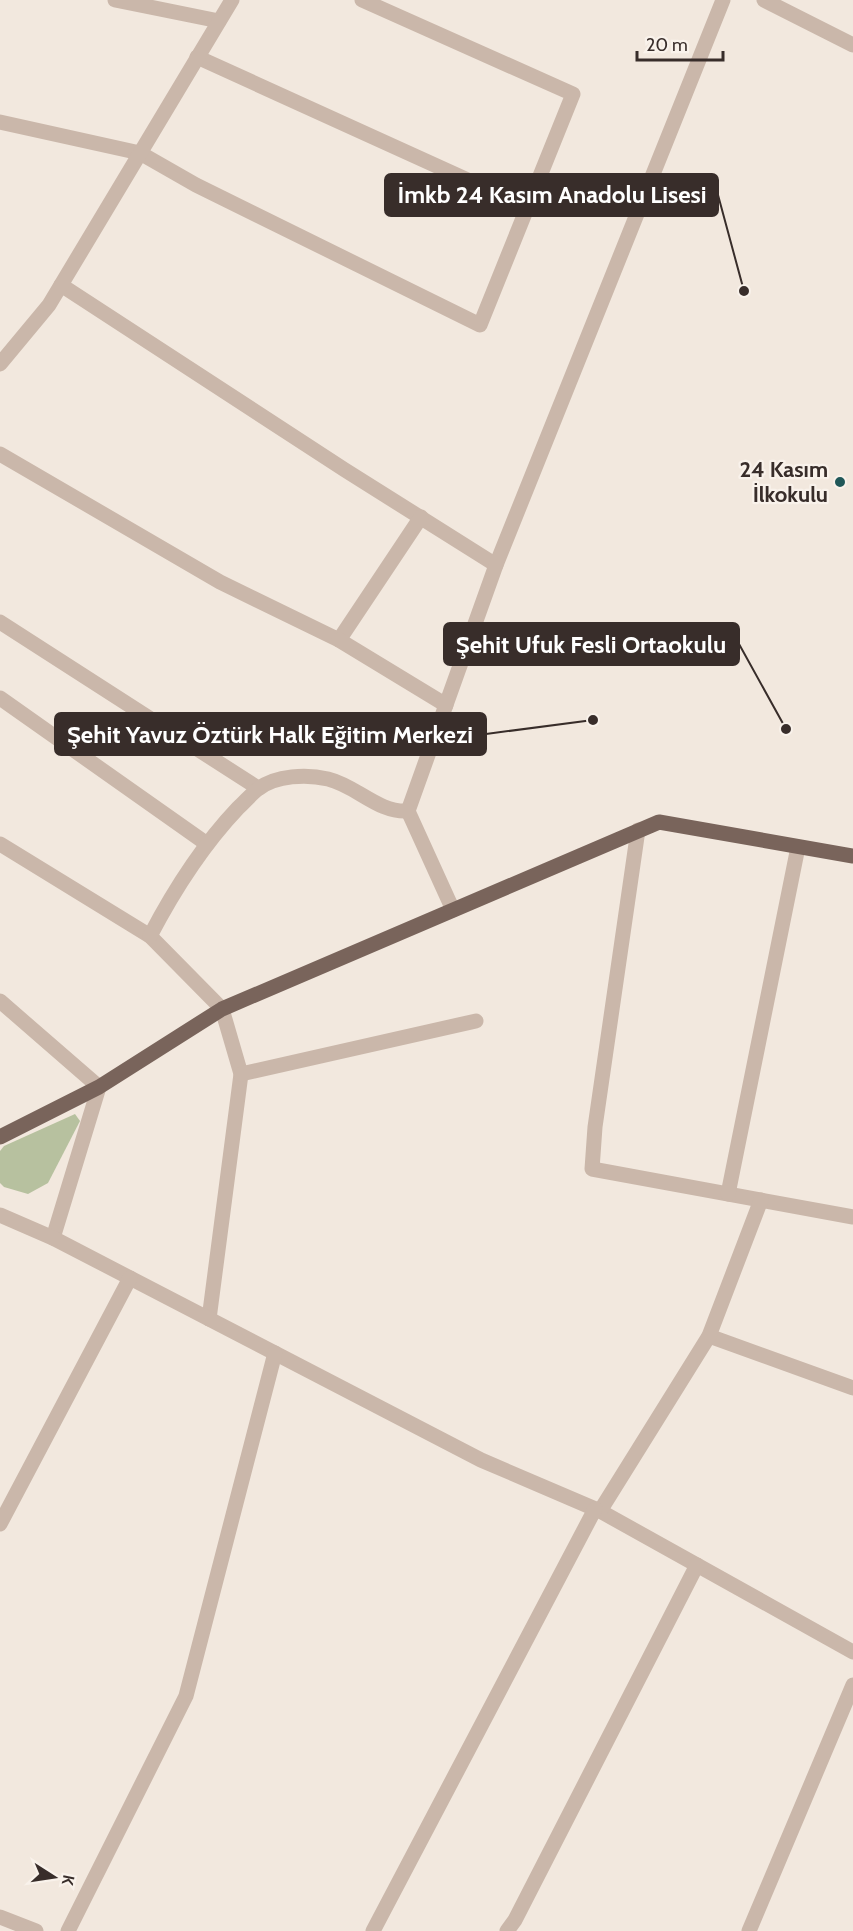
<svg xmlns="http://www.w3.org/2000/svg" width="853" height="1931" font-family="Cabin,sans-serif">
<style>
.green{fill:#b7c19f}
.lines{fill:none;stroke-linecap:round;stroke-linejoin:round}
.minor{stroke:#cab7aa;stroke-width:15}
.major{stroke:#79645b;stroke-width:15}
.poi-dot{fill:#205758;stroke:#f9f2eb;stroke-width:2}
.labels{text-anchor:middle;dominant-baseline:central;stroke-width:4.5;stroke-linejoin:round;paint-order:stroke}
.poi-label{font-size:22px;font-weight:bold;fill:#382d2a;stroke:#f9f2eb;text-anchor:end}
.leader{fill:none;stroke:#382d2a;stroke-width:2}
.callout-dot{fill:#382d2a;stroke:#f9f2eb;stroke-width:2}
.callout{fill:#382d2a;stroke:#382d2a;stroke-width:2}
.callout-label{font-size:24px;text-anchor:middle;font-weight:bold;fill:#fff}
</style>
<rect width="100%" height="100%" fill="#f2e8de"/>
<polygon class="green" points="75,1114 80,1121 48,1183 28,1194 4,1187 0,1183 0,1151 4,1146"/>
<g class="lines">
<g class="minor">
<polyline points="115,0 219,21"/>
<polyline points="764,0 853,45"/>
<polyline points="197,57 527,207"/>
<polyline points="0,122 140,153 196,185 480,325 573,94 362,0"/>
<polyline points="61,285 345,470 496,565"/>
<polyline points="0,364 49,305 232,0"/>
<polyline points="0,454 220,582 339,640 421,517"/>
<polyline points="0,622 258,788"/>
<polyline points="339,640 446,705"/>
<polyline points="0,698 207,844"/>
<polyline points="638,830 595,1127 592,1169 853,1217"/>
<polyline points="0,844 150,936 222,1009 241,1074 209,1319"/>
<polyline points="453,910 408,811 496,565 723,0"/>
<path d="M150 936C174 890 202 846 238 808 245 802 251 794 258 789 276 775 307 774 328 779 357 786 378 813 408 811"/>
<polyline points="0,1001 99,1087 53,1238"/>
<polyline points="241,1074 476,1021"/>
<polyline points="728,1194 798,847"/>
<polyline points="0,1215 53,1238 481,1460 600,1511 853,1652"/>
<polyline points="709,1336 853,1388"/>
<polyline points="600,1511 709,1336 761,1200"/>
<polyline points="0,1524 130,1278"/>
<polyline points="0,1917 36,1931"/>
<polyline points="68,1931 186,1696 275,1353"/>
<polyline points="373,1931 595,1509"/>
<polyline points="507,1931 515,1920 697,1565"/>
<polyline points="749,1931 853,1685"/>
</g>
<polyline class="major" points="0,1137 99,1087 222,1009 659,822 853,856"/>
</g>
<circle class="poi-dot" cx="840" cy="482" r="6"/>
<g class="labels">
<g class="poi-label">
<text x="828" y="469">24 Kasım<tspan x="828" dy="25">İlkokulu</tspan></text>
</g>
</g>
<path class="leader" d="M744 291L718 195M786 729L739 644M593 720L486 734"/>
<g class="callout-dot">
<circle cx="744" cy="291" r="6"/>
<circle cx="786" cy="729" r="6"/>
<circle cx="593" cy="720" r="6"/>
</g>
<g class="callout">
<rect x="385" y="174" width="333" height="42" rx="6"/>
<rect x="444" y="623" width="295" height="42" rx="6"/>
<rect x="55" y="713" width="431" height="42" rx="6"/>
</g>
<g class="callout-label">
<text x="552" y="203">İmkb 24 Kasım Anadolu Lisesi</text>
<text x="591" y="653">Şehit Ufuk Fesli Ortaokulu</text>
<text x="270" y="743">Şehit Yavuz Öztürk Halk Eğitim Merkezi</text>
</g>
<g transform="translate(54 1877) rotate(102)" stroke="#f9f2eb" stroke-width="4.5" paint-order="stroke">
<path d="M0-4.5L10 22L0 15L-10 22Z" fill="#382d2a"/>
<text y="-9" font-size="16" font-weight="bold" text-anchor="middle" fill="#382d2a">K</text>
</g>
<path d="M637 51v9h86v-9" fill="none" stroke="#382d2a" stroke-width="3"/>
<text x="646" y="51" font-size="18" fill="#382d2a" stroke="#f9f2eb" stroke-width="4.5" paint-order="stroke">20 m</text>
</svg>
